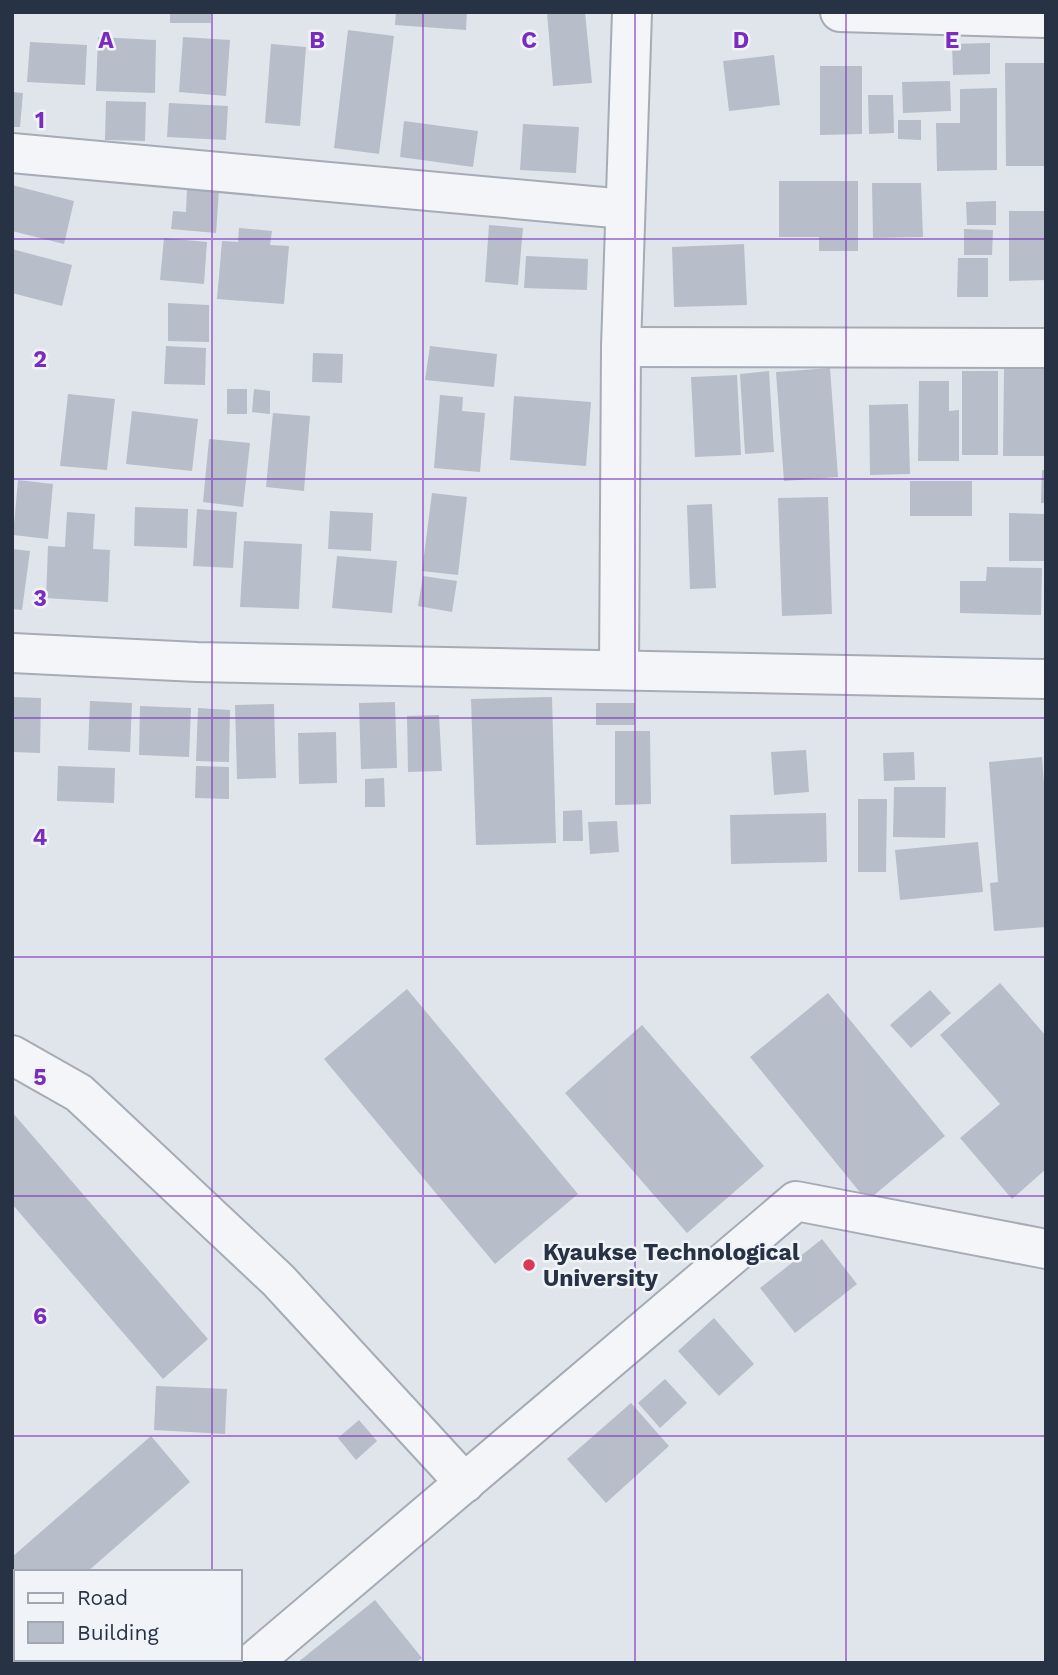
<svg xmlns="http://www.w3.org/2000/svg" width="1058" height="1675" font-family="'Work Sans',sans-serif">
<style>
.building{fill:#b7bec9}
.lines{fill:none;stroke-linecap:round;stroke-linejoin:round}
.minor-casing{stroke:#a5acb6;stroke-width:42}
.minor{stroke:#f3f5f8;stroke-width:38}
.grid{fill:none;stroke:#7b2cbf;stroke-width:2;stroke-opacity:0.55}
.poi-dot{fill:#dc3858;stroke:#f0f4f8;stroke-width:2.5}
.labels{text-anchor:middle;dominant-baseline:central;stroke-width:5;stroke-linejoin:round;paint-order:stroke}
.poi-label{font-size:23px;font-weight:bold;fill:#273344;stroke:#f0f4f8;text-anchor:start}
.grid-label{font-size:23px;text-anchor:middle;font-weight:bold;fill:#7b2cbf;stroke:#f0f4f8;stroke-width:5;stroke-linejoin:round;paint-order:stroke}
</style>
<rect width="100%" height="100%" fill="#e0e5eb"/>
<g class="building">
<rect x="170" y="12" width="41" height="11"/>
<polygon points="396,12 467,12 466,30 395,25"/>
<polygon points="547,12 585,12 592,83 553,86"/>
<polygon points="348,30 394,36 379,154 334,148"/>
<polygon points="98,37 156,40 155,93 96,91"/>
<polygon points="183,37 230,40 226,96 179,92"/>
<polygon points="30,42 87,45 85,85 27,82"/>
<polygon points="990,43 990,74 953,75 952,44"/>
<polygon points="271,44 306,47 300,126 265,123"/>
<polygon points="774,55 780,105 729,111 723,61"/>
<polygon points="1005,63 1046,63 1046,166 1006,166"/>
<polygon points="820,66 862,66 862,134 820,135"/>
<polygon points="950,81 951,111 903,113 902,82"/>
<polygon points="997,88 997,170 937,171 936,123 960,123 960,89"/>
<polygon points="12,92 23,93 20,127 12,127"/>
<polygon points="868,95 893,95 894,133 869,134"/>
<polygon points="106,101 146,102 145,141 105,140"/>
<polygon points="169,103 228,106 226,140 167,137"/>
<polygon points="898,120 921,120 921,140 898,139"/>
<polygon points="404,121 478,131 473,167 400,157"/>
<polygon points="523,124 579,127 576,173 520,170"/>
<polygon points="779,181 858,181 858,251 819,251 819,237 779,237"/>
<polygon points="872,183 921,183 923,237 873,238"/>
<polygon points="12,185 74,201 64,244 12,231"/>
<polygon points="187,188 219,190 216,233 171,229 173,211 186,212"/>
<polygon points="996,201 996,225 967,225 966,202"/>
<polygon points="1009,211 1046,211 1046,280 1009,281"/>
<polygon points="489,225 523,228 518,285 485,282"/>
<polygon points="239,228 272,231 270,245 289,246 284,304 217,299 222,241 238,242"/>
<polygon points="964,229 993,230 992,255 964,255"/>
<polygon points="164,238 207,242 204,284 160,280"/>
<polygon points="744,244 747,305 674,307 672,247"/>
<polygon points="12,249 72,265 62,306 12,293"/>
<polygon points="526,256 588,259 587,290 524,288"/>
<polygon points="958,258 988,258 988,297 957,297"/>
<polygon points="168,303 209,305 209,342 168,341"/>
<polygon points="166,346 206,348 205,385 164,384"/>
<polygon points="430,346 497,354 494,387 425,380"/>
<polygon points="313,353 343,354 342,383 312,382"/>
<polygon points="830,368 838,477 784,481 776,372"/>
<polygon points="1004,369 1044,369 1044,456 1003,456"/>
<polygon points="769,371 774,452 745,454 740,374"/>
<rect x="962" y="371" width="36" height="84"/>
<polygon points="737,375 741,455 695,457 691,377"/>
<polygon points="919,381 949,381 949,411 959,410 959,461 918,461"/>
<rect x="227" y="389" width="20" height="25"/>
<polygon points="254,389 270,391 270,414 252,412"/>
<polygon points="68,394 115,399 107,470 60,466"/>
<polygon points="440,395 463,397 462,411 485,413 480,472 434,468"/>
<polygon points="514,396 591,402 586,466 510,460"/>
<polygon points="908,404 910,474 870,475 869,405"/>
<polygon points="132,411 198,419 192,471 126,464"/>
<polygon points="273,413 310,416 304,491 266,487"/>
<polygon points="209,439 250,443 243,507 203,502"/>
<polygon points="1042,470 1046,470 1046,503 1041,503"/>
<polygon points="18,480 53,484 48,539 13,535"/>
<rect x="910" y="481" width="62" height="35"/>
<polygon points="432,493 467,497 458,575 422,571"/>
<polygon points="828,497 832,614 782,616 778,498"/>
<polygon points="712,504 716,588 690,589 687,505"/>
<polygon points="135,507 188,509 187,548 134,546"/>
<polygon points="197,509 237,512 233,568 193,566"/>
<polygon points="330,511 373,513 371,551 328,549"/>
<polygon points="67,512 95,514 93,549 110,550 108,602 46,598 48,546 65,547"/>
<polygon points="1009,513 1046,514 1046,561 1009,561"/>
<polygon points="244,541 302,544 299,609 240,607"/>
<polygon points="12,549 30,551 22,610 12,609"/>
<polygon points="337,556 397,561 392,613 332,608"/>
<polygon points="987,567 1042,568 1041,615 960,613 960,581 986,581"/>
<polygon points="423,576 457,581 452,612 418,606"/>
<polygon points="12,697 41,698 40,753 12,752"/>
<polygon points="552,697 556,843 476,845 471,699"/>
<polygon points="90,701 132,703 130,752 88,750"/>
<polygon points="395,702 397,768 361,769 359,703"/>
<rect x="596" y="703" width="39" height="22"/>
<polygon points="274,704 276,778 237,779 235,705"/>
<polygon points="140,706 191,708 189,757 139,755"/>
<polygon points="198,708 230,710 229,762 196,761"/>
<polygon points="439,715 442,771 408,772 407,716"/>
<polygon points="615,731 650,731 651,804 615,805"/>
<polygon points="336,732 337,783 299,784 298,733"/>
<polygon points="806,750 809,792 774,795 771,752"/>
<polygon points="914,752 915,780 884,781 883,753"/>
<polygon points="1042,757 1046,811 1046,927 994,931 990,883 998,882 989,762"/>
<polygon points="58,766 115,768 114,803 57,801"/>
<polygon points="196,766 229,767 229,799 195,798"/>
<polygon points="384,778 385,807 365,807 365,779"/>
<polygon points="894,787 946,787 945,838 893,837"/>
<polygon points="858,799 887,799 886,872 858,872"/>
<polygon points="582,810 583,841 563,841 563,811"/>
<polygon points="826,813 827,862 731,864 730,815"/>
<polygon points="617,821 619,852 590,854 588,822"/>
<polygon points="978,842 983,892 900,900 895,850"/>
<polygon points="1000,983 1046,1036 1046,1169 1012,1199 960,1138 1000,1104 940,1035"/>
<polygon points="407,989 578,1194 495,1264 324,1059"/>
<polygon points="930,990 951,1013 911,1048 890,1025"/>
<polygon points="828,993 945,1136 867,1201 750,1057"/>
<polygon points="642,1025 764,1166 687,1233 565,1093"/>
<polygon points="12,1112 208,1339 163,1379 12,1204"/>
<polygon points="822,1239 857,1284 795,1333 760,1288"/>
<polygon points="714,1318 754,1364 719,1396 678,1351"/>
<polygon points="665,1379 687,1403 660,1428 638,1403"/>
<polygon points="156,1386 227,1389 225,1434 154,1430"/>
<polygon points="631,1403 669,1446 606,1503 567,1459"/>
<polygon points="359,1420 377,1441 356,1460 338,1438"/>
<polygon points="151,1436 190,1482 87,1572 16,1572 16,1584 12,1580 12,1557"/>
<polygon points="375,1600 422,1658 415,1663 297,1663"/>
</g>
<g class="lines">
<g class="minor-casing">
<g id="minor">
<polyline points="840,12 1046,18"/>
<polyline points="12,153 625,209"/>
<polyline points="621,347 1046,348"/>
<polyline points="12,653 197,662 1046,679"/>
<polyline points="619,670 621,347 632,12"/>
<polyline points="12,1055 79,1093 278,1280 465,1483"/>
<polyline points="252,1663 796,1201 1046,1249"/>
</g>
</g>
<use href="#minor" class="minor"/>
</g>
<path class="grid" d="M212 12V1572M423 12V1663M635 12V1663M846 12V1663M12 239H1046M12 479H1046M12 718H1046M12 957H1046M12 1196H1046M12 1436H1046M212 1659V1663"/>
<circle class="poi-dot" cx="529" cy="1265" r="7"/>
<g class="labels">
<g class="poi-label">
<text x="543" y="1252">Kyaukse Technological<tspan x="543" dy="26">University</tspan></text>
</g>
</g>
<g class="grid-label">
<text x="106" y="48">A</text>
<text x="317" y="48">B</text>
<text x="529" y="48">C</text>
<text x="741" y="48">D</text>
<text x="952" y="48">E</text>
<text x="40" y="128">1</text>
<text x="40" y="367">2</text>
<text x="40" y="606">3</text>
<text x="40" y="845">4</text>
<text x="40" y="1085">5</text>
<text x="40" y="1324">6</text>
</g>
<rect width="1058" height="1675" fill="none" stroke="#273344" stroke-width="28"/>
<rect x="14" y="1570" width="228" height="91" fill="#f0f4f8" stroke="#a0a7b0" stroke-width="2"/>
<rect x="28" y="1593" width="35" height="10" fill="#f3f5f8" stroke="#a0a7b0" stroke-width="2"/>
<text x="77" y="1605" font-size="21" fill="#273344">Road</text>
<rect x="28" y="1622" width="35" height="21" fill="#b7bec9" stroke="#a0a7b0" stroke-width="2"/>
<text x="77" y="1640" font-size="21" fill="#273344">Building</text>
</svg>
